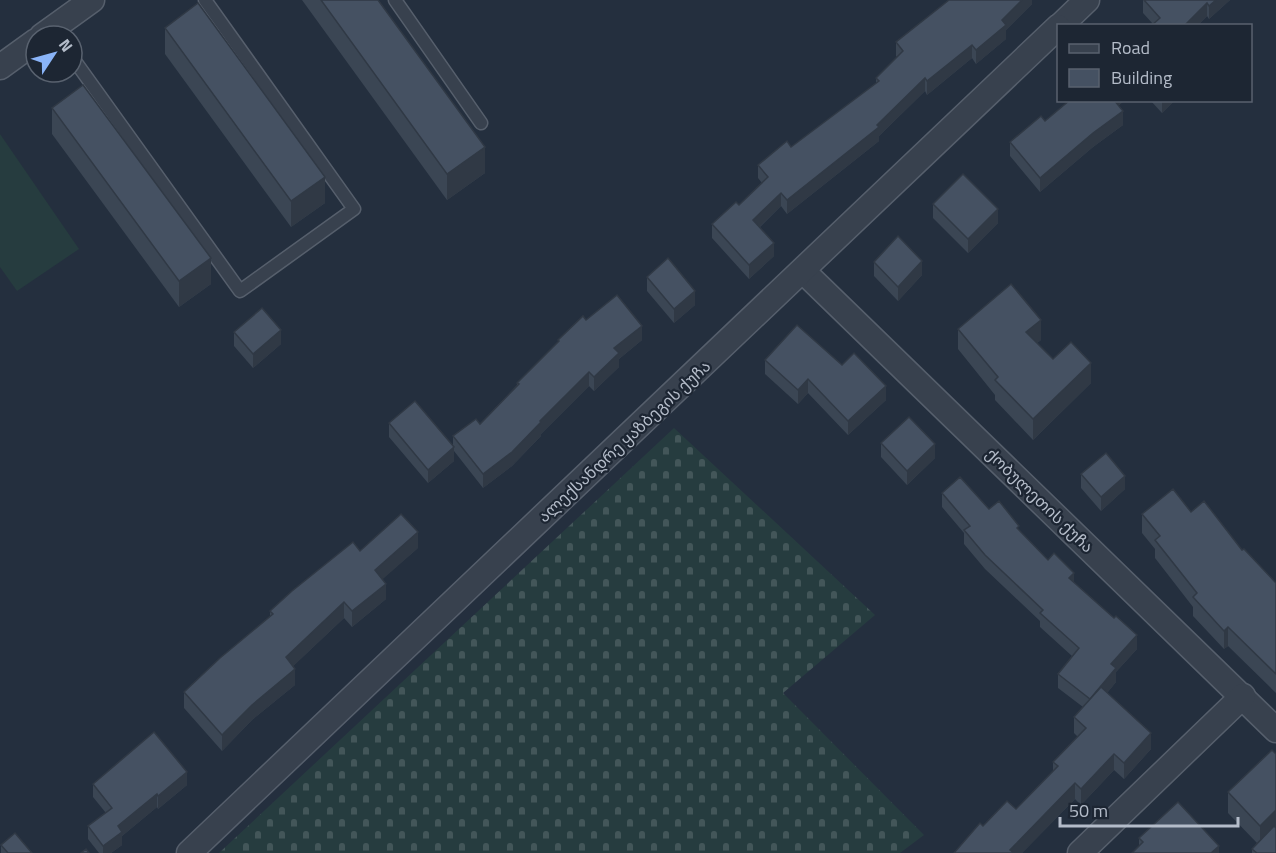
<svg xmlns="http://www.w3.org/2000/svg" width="1276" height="853" font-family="'Titillium Web','Noto Sans Georgian',sans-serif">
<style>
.grass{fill:#263c3f}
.cemetery{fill:url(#cemetery-stones)}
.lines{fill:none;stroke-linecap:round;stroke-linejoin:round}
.service-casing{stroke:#565f6c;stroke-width:15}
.minor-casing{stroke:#565f6c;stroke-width:27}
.service{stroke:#38414e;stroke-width:12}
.minor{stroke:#38414e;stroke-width:24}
.wall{fill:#3b4654}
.shaded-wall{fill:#303945}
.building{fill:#455162;stroke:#303945;stroke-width:1.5}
.labels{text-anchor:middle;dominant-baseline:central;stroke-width:4.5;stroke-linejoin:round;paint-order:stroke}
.street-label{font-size:16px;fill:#b4bcc9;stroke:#1d2633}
</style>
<defs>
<pattern id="cemetery-stones" width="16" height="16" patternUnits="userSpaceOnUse" patternTransform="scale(1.5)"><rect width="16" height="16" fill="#263c3f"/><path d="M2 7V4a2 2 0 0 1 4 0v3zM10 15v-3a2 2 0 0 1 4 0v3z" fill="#435659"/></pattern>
</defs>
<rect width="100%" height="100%" fill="#242f3e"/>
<polygon class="grass" points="0,134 79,249 17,291 0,267"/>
<polygon class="cemetery" points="674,428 875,615 783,693 924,835 900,853 219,853"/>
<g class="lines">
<g class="service-casing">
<g id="service">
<polyline points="395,0 481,123"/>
<polyline points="72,57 240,291 354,209 205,0"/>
</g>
</g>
<g class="minor-casing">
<g id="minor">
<polyline points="1060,26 1087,0"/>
<polyline points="42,36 92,0"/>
<polyline points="0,67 36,41"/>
<polyline points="803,271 1276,730"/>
<polyline points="189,853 1058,27"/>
<polyline points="1080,853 1243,696"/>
</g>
</g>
<use href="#service" class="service"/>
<use href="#minor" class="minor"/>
</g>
<g class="wall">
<polygon points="302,0 378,0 485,173 447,200"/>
<polygon points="1032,0 1032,4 1006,30 1006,39 976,64 972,58 927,95 925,91 879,136 879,141 787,214 781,206 760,227 774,256 749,279 712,238 712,224 739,205 762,183 758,178 758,165 791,147 876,83 876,78 897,57 896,56 896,42"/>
<polygon points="1143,0 1230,0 1209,19 1207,16 1197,26 1151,26 1153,24 1143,13"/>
<polygon points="165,28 325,203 291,227 165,54"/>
<polygon points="1125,100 1118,106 1123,125 1093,147 1040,192 1010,156 1010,142 1045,121"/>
<polygon points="1150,100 1175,100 1162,113"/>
<polygon points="52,108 211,284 179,307 52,134"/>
<polygon points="933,204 998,223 968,253 933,218"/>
<polygon points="874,262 922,275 898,301 874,276"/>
<polygon points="647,277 695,305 674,323 647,291"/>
<polygon points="586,320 642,340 619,359 619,367 594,391 589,386 541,434 541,436 512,466 483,488 454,451 454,461 428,483 389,437 389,423 453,447 453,436 480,424 517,385 517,383 558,343 558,340"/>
<polygon points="958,329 1041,340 1037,343 1053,359 1091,383 1033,440 995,400 995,395 958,349"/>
<polygon points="234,332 281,344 253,368 234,346"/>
<polygon points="765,360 842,365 886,400 848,435 808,393 798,404 765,374"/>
<polygon points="881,443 935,458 907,485 881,457"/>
<polygon points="1081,474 1125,489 1101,511 1081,488"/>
<polygon points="942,493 989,509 1019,530 1048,560 1074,583 1137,649 1116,672 1116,682 1107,693 1151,749 1124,779 1114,770 1081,805 1075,799 1022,853 954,853 983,826 1016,809 1053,771 1053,762 1078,737 1074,733 1074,717 1083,707 1058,688 1058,674 1072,656 1040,627 1040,621 985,569 964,544 964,533 942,507"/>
<polygon points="1191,512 1242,550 1276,583 1276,693 1228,646 1224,649 1193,616 1193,607 1155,558 1155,549 1142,533 1142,514"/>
<polygon points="418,548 382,579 386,599 352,627 344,618 293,666 295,685 252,720 222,751 184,708 184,692 270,616 270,611"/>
<polygon points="1276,754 1276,853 1252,853 1252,849 1257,843 1228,813 1228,792"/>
<polygon points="93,784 187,785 158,809 157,807 122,836 122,845 111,853 99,853 88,839 88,826 106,813 93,797"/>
<polygon points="1139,838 1219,853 1139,846"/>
<polygon points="1,845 32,853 1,853"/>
</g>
<g class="shaded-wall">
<polygon points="1022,0 1032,0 1032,4 1006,30 1006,39 976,64 976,50 1002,20"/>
<polygon points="1216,0 1230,0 1209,19 1209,6"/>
<polygon points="1207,3 1207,16 1197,26 1184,26"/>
<polygon points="972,45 972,58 927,95 927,81"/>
<polygon points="925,78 925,91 879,136 879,141 787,214 787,200 877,125"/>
<polygon points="1112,100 1125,100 1112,111"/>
<polygon points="1162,100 1175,100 1162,113"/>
<polygon points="1123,111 1123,125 1093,147 1040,192 1040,178 1093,133"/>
<polygon points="485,147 485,173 447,200 447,174"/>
<polygon points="325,177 325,203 291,227 291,201"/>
<polygon points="781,193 781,206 753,233 753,220"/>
<polygon points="998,209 998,223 968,253 968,239"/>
<polygon points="774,243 774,256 749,279 749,265"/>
<polygon points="211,258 211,284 179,307 179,281"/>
<polygon points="922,261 922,275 898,301 898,287"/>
<polygon points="695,291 695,305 674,323 674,309"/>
<polygon points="1041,320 1041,340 1026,352 1026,332"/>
<polygon points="642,326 642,340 619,359 619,367 594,391 594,377 614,348"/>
<polygon points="281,330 281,344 253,368 253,354"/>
<polygon points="1091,363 1091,383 1033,440 1033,419"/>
<polygon points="589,372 589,386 541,434 541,436 512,466 483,488 483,474 540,421"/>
<polygon points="808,379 808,393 798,404 798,390"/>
<polygon points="886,386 886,400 848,435 848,421"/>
<polygon points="935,444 935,458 907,485 907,471"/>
<polygon points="454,447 454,461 428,483 428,470"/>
<polygon points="1125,476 1125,489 1101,511 1101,497"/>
<polygon points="418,532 418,548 375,586 375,570"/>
<polygon points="1074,573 1074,587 1069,578"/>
<polygon points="386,584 386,599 352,627 352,611"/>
<polygon points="344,602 344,618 286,673 286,657"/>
<polygon points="1228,627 1228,646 1224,649 1224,631"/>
<polygon points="1137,635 1137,649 1116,672 1116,682 1091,713 1091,700 1111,664"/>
<polygon points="295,669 295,685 252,720 222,751 222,735 252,705"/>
<polygon points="1151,733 1151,749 1124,779 1124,763"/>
<polygon points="1114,754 1114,770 1081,805 1081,789"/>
<polygon points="187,772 187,785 158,809 158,796"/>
<polygon points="1075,783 1075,799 1022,853 1010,853 1010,850"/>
<polygon points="157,794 157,807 122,836 122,845 111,853 103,853 103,846 118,826"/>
<polygon points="1276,810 1276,830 1260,846 1260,826"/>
<polygon points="1219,846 1219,853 1211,853"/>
</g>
<g class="building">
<polygon points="321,0 378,0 485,147 447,174"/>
<polygon points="949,0 1022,0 1002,20 1006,25 976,50 972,45 927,81 925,78 877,125 879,127 787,200 781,193 753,220 774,243 749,265 712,224 736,202 739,205 768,177 758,165 787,141 791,147 879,81 876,78 903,51 896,42"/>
<polygon points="1144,0 1216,0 1209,6 1207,3 1184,26 1151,26 1160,18"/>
<polygon points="198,3 325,177 291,201 165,28"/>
<polygon points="83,85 211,258 179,281 52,108"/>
<polygon points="1070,100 1114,100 1123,111 1093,133 1040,178 1010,142 1041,116 1045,121"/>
<polygon points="963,174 998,209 968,239 933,204"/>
<polygon points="898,236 922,261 898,287 874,262"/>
<polygon points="668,258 695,291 674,309 647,277"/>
<polygon points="1011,284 1041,320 1026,332 1053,359 1071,342 1091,363 1033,419 995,380 998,377 958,329"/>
<polygon points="617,295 642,326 614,348 619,353 594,377 589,372 540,421 541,422 512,452 483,474 453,436 476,419 480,424 519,384 517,383 559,341 558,340 583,316 586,320"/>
<polygon points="262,308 281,330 253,354 234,332"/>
<polygon points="797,325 842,365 854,353 886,386 848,421 808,379 798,390 765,360"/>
<polygon points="415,401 454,447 428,470 389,423"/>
<polygon points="909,417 935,444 907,471 881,443"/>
<polygon points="1106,453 1125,476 1101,497 1081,474"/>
<polygon points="960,477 989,509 999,501 1019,526 1017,528 1048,560 1054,553 1074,573 1069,578 1114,618 1116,616 1137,635 1111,664 1116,668 1090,699 1058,674 1079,648 1040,613 1043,610 985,555 964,530 970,526 942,493"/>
<polygon points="1173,489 1191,512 1204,501 1242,550 1244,549 1276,583 1276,674 1228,627 1224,631 1193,597 1197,593 1155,540 1160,536 1142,514"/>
<polygon points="401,514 418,532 375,570 386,584 352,611 344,602 286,657 295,669 252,705 222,735 184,692 220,658 273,614 270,611 292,591 353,542 360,551"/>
<polygon points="1101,687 1151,733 1124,763 1114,754 1081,789 1075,783 1010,850 1014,853 954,853 980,823 983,826 1007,801 1016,809 1058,766 1053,762 1086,728 1074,717"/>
<polygon points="154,732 187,772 158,796 157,794 118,826 122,832 103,846 88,826 112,808 93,784"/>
<polygon points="1272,750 1276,754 1276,810 1260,826 1228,792"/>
<polygon points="1178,802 1219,846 1211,853 1132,853 1143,842 1139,838"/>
<polygon points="1274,826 1276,828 1276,853 1257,853 1252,849"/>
<polygon points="15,833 32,853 8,853 1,845"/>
<polygon points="86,849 89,853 81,853"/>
</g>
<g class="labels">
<g class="street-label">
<text transform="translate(624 441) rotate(-43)">ალექსანდრე ყაზბეგის ქუჩა</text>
<text transform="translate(1040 500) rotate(44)">ქობულეთის ქუჩა</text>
</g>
</g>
<rect x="1057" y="24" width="195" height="78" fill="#1d2633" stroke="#59626f" stroke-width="1.5"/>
<rect x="1069" y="44" width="30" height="9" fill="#38414e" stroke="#59626f" stroke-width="1.5"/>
<text x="1111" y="54" font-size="18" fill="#b4bcc9">Road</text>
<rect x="1069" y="69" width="30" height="18" fill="#455162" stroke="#59626f" stroke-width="1.5"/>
<text x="1111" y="84" font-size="18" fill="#b4bcc9">Building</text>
<g transform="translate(54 54) rotate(54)"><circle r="28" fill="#1d2633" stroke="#59626f" stroke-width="1.5"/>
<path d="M0-4.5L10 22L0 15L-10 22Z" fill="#8ab4f8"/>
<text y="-9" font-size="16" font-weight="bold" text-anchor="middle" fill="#b4bcc9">N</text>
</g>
<path d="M1060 817v9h178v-9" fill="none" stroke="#b4bcc9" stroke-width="3"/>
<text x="1069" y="817" font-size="18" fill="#b4bcc9" stroke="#1d2633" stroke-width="4.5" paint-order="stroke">50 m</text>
</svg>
